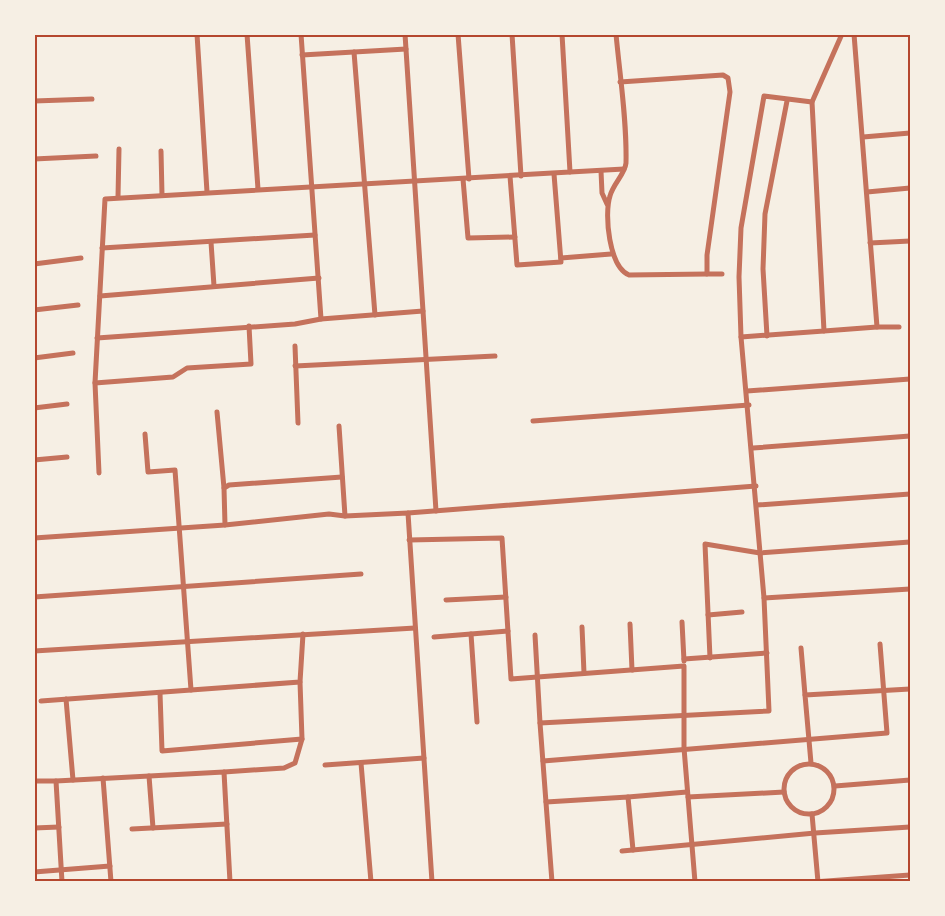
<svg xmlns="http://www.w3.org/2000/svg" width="945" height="916" font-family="'Asap Condensed',sans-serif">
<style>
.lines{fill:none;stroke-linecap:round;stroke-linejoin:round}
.minor{stroke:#c5725c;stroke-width:5}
.neatline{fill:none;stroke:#b5482f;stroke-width:2}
</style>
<rect width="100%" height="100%" fill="#f6efe4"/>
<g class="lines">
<g class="minor">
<polyline points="197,34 207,192"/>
<polyline points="247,34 258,189"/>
<polyline points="301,34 321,319"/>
<polyline points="405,34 436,511"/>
<polyline points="458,34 469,179"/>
<polyline points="512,34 521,176"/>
<path d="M616 34C620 77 627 121 626 163 625 174 613 184 610 196 604 214 609 267 629 275L707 274"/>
<polyline points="354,52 375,315"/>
<polyline points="302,55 406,49"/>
<polyline points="620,82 723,75 728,78 730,92 707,255 707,274 722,274"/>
<polyline points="34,101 92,99"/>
<polyline points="863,137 910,133"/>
<polyline points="161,151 162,195"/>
<polyline points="34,159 96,156"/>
<polyline points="601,171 602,193 607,204"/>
<polyline points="570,172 624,169"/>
<polyline points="510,176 517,265 561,262 554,174"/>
<polyline points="463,179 468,238 515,237"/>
<polyline points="867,192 910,188"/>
<polyline points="118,197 119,149"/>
<polyline points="211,242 214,286"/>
<polyline points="870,243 910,241"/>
<polyline points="102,248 315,235"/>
<polyline points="561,258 611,254"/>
<polyline points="34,264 81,258"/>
<polyline points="100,296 319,278"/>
<polyline points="34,310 78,305"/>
<polyline points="877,327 899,327"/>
<polyline points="824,331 877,327 854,34"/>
<polyline points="767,336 763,269 765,214 787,101"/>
<polyline points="741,337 824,331 812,102 842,34"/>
<polyline points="97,338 295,324 321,319 423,311"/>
<polyline points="295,346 298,423"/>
<polyline points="34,358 73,353"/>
<polyline points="295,366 495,356"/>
<polyline points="95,383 173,377 187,368 251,364 249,326"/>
<polyline points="747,391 910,379"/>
<polyline points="34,408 67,404"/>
<polyline points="217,412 224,488"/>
<polyline points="533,421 749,405"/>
<polyline points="339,426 345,516"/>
<polyline points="753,448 910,436"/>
<polyline points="34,460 67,457"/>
<polyline points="99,473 95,383 105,199 570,172 562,34"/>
<polyline points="757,505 910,494"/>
<polyline points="408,513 756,486"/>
<polyline points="225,525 224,488 229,485 342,477"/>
<polyline points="34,538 225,525 329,514 345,516 408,513 432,882"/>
<polyline points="409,540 502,538 511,679 684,666 684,748 695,882"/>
<polyline points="34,597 361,574"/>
<polyline points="764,598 910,589"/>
<polyline points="446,600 506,597"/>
<polyline points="708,615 742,612"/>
<polyline points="682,622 684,661"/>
<polyline points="630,624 632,670"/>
<polyline points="582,627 584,673"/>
<polyline points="471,634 477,722"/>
<polyline points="535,635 540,723 769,711 764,598 741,337 739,277 741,228 764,96 812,102"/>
<polyline points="434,637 508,631"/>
<polyline points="801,648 805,695"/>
<polyline points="34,651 415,628"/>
<polyline points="710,658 705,544 760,553 910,542"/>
<polyline points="684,659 767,653"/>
<polyline points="191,690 300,682 303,634"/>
<polyline points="160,693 162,751 302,739"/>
<polyline points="66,699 73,780"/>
<polyline points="41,701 191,690 175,470 148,472 145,434"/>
<polyline points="540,723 552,882"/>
<polyline points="543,761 887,733 880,644"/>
<polyline points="361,763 371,882"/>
<polyline points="811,763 805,695 910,689"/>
<circle cx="809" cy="789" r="25"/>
<polyline points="325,765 424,758"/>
<polyline points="224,772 284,768 295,763 302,739 300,682"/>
<polyline points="149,776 153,828"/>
<polyline points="103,778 111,882"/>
<polyline points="34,781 56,781 62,882"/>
<polyline points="56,781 224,772 230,882"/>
<polyline points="835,786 910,780"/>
<polyline points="628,797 687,792"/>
<polyline points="688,797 784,792"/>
<polyline points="546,802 628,797 633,850"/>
<polyline points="812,814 818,882"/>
<polyline points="34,828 59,827"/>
<polyline points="132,829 227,824"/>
<polyline points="622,851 815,833 910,827"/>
<polyline points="34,872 110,866"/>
<polyline points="813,882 910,875"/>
</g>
</g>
<rect width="945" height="916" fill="none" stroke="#f6efe4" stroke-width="72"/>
<rect x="36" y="36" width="873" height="844" class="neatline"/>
</svg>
